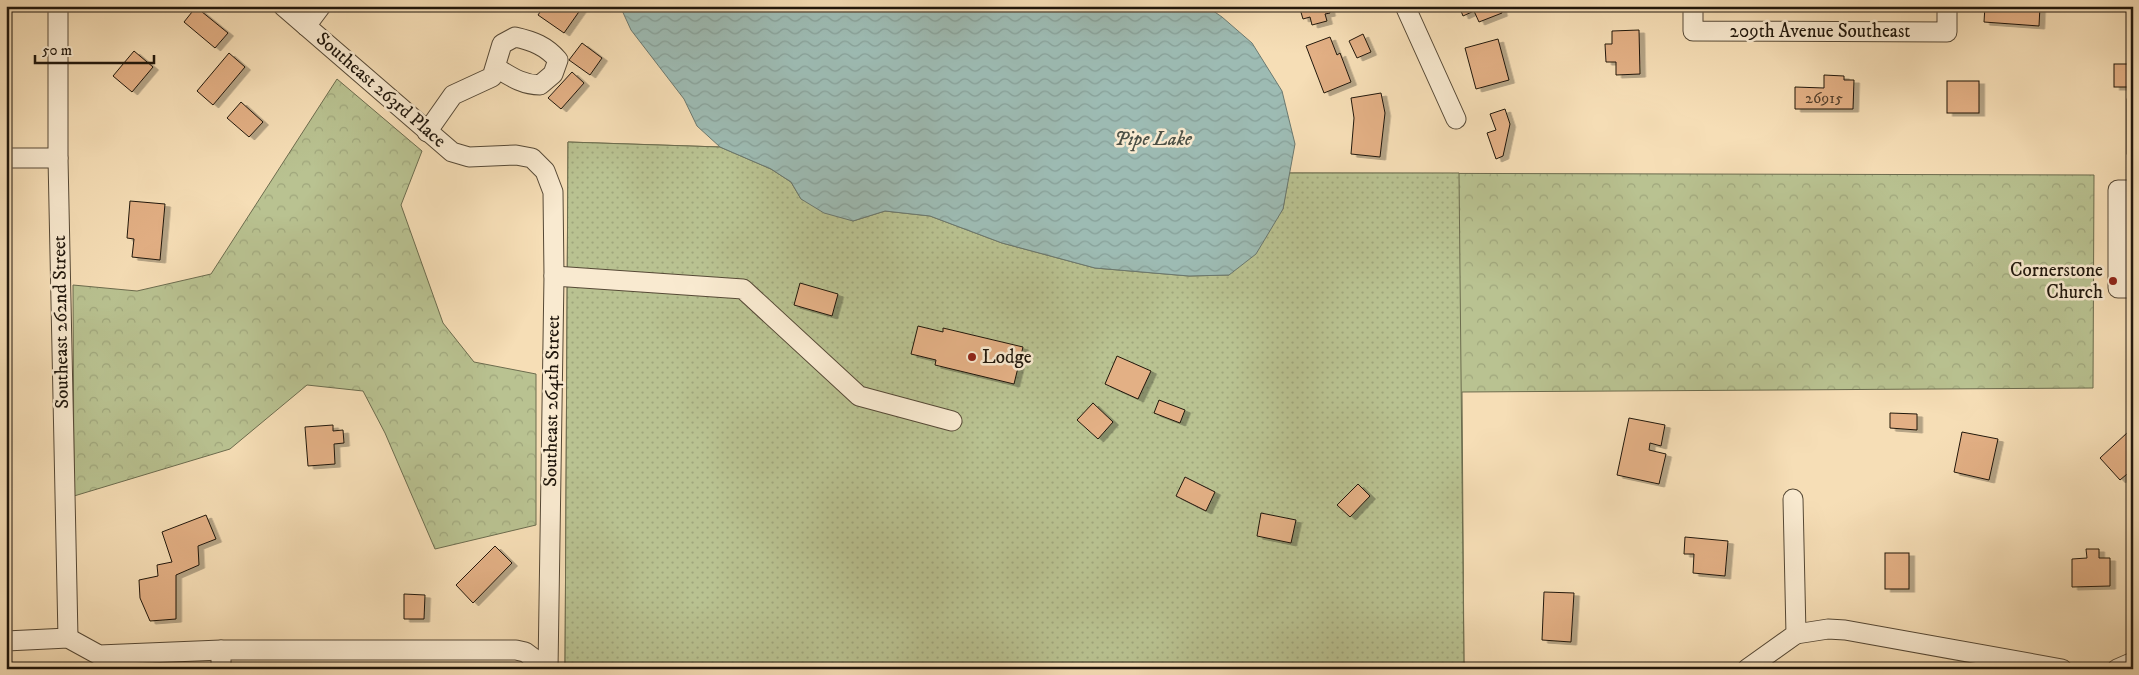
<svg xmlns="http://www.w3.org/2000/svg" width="2139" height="675" font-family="'IM FELL DW Pica',serif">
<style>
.forest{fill:url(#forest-crowns);stroke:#6c6c4e}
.park{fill:url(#park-dots);stroke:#6c6c4e}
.water{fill:url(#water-waves);stroke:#6b7970}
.building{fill:#e3b085;stroke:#20170c;filter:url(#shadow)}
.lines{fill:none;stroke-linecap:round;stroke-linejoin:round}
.minor-casing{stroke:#564936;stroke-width:21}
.minor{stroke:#f9ead0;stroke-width:19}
.poi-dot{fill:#8f2418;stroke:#f9ead0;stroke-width:2}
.labels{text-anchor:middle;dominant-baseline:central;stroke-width:5;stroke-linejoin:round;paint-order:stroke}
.number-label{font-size:16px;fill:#513d2a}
.street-label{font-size:19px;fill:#20170c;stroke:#f9ead0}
.poi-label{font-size:19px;fill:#20170c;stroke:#f9ead0;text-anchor:end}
.water-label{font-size:20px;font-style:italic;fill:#4c5046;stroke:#f9ead0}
</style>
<defs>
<pattern id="forest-crowns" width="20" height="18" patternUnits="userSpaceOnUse" patternTransform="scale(1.25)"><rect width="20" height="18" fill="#b9c291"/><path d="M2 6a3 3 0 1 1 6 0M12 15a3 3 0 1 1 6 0" fill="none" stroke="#9fa67c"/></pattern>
<pattern id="park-dots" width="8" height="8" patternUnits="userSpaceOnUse" patternTransform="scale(1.25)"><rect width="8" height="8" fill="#b9c291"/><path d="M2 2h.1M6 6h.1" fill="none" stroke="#9fa67c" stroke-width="1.8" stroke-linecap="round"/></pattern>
<pattern id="water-waves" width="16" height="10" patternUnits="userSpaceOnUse" patternTransform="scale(1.25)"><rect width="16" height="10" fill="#9dbbb3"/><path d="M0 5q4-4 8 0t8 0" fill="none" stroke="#87a099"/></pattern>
<filter id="shadow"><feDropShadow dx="5.5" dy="3" stdDeviation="0" flood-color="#0004"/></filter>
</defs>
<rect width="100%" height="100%" fill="#f6deb6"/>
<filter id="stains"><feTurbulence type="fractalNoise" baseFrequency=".004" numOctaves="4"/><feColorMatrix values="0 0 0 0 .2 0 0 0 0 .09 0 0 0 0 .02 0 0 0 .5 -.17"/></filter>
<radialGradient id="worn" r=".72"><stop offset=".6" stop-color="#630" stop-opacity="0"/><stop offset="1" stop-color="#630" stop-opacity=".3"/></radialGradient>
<g class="forest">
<polygon points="337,79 422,151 401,205 443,323 474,362 536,374 536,525 435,549 385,433 363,391 307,385 230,449 74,496 73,285 137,291 211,274"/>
<polygon points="568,142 720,147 771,169 1283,209 1289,173 2094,175 2093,388 1462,392 1464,669 565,669"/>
</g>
<polygon class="park" points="568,142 720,147 771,169 791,182 801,199 853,221 885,211 930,216 1002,243 1095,268 1189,276 1229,275 1283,209 1289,173 1459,173 1464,669 565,669"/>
<polygon class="water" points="620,6 1206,6 1222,17 1252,43 1282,91 1295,144 1283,209 1256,254 1229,275 1189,276 1095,268 1002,243 930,216 885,211 853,221 824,213 801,199 791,182 771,169 720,147 697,126 684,99 631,30"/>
<g class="building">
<polygon points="544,6 583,6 564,33 538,15"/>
<polygon points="1295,6 1328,6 1330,13 1325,14 1327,21 1312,25 1310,17 1303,19 1300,9 1296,10"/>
<polygon points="1459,6 1500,6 1502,13 1479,22 1474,11 1463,16"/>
<polygon points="1985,6 2040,6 2039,26 1984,22"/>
<polygon points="196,7 228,33 215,48 184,22"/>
<polygon points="1639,30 1640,74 1616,75 1616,62 1606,62 1605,44 1612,44 1612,31"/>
<polygon points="1363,34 1371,52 1357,58 1349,41"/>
<polygon points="1330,37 1337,55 1340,53 1351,82 1324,93 1306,46"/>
<polygon points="1498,39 1509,80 1476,89 1465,48"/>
<polygon points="582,43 602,58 590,75 569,60"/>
<polygon points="134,51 153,67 132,92 113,76"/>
<polygon points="229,53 245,67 213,105 197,91"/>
<rect x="2114" y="64" width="19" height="23"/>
<polygon points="572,72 584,83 561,109 548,98"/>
<polygon points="1824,75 1844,76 1844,80 1854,80 1853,109 1795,109 1795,87 1824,88"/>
<rect x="1947" y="81" width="32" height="32"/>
<polygon points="1381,93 1385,113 1380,157 1351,154 1354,118 1351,98"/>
<rect x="2127" y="99" width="6" height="55"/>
<polygon points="241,102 263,122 249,137 227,118"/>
<polygon points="1505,109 1510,124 1503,156 1496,159 1487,133 1496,130 1490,114"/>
<polygon points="130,201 165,204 160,260 132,257 134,239 127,238"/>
<polygon points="800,283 838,294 832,316 794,305"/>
<polygon points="918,326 943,332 943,328 1023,347 1014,384 935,365 936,360 911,354"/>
<polygon points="1117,356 1151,371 1138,399 1105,384"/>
<polygon points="1159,400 1185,410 1180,423 1154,413"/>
<polygon points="1093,403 1113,422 1098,439 1077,420"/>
<polygon points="1890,413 1917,414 1917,430 1890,428"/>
<polygon points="1629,418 1665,425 1661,446 1650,443 1649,450 1666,454 1659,484 1617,475"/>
<polygon points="333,425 333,431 343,430 344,443 334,444 335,464 308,466 305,427"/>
<polygon points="1962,432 1998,439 1989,480 1954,472"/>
<polygon points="2128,432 2133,437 2133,469 2120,480 2100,458"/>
<polygon points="1185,477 1215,492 1206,511 1176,496"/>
<polygon points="1358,484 1370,496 1350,517 1337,505"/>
<polygon points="1261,513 1296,520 1291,543 1257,536"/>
<polygon points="206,515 216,539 198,546 199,565 176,575 176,619 150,621 140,598 139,580 158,576 157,565 172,562 162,532"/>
<polygon points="1685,537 1728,541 1725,576 1693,573 1694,554 1684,554"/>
<polygon points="495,546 512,563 473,603 456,585"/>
<polygon points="2086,549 2099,549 2099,558 2110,558 2110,586 2072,587 2072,559 2087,558"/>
<rect x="1885" y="553" width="24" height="36"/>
<polygon points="1544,592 1574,593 1571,642 1542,640"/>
<polygon points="404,594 425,595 424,619 404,619"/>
</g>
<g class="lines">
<g class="minor-casing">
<g id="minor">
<polyline points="58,6 58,158 68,638"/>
<polyline points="283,6 452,152 469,157 516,155 532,158 545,171 553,192 554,276 548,669"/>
<polyline points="1405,6 1456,119"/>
<polyline points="1693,6 1693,31 1947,32 1947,6"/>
<polyline points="306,26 321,6"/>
<path d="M427 132 453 95 492 77 502 44 515 37C533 41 546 46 558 60L553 74 540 85C522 85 510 76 495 67"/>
<polyline points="6,158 58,158"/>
<polyline points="2133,190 2118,190 2118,288 2133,288"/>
<polyline points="554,276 743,289 859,396 952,421"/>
<polyline points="1796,634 1828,629 1845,630 2062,669"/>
<polyline points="6,641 68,638 99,655 221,650 516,650 525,652 548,669"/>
<polyline points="221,669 221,650"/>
<polyline points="1747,669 1796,634 1793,499"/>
<polyline points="2117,669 2133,662"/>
</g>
</g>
<use href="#minor" class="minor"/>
</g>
<g class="poi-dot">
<circle cx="2113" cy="281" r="5"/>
<circle cx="972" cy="357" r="5"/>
</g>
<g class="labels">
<g class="number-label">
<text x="1824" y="98">26915</text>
</g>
<g class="street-label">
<text x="1820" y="31">209th Avenue Southeast</text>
<text transform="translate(381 90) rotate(41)">Southeast 263rd Place</text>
<text transform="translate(61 322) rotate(-91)">Southeast 262nd Street</text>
<text transform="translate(552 401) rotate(-89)">Southeast 264th Street</text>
</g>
<g class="poi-label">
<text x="2103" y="270">Cornerstone<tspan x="2103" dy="22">Church</tspan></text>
<text x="982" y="357" text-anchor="start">Lodge</text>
</g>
<g class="water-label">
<text x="1153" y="139">Pipe Lake</text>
</g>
</g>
<rect width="2139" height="675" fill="none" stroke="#f6deb6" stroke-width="25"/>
<rect x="8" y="8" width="2124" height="660" fill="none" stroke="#20170c" stroke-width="2.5"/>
<rect x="12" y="12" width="2114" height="650" fill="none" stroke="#20170c"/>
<path d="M35 55v8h119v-8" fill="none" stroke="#20170c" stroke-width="2.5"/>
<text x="42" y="55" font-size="15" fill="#20170c" stroke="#f9ead0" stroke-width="4" paint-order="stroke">50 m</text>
<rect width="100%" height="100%" filter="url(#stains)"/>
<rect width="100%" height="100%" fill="url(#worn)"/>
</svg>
